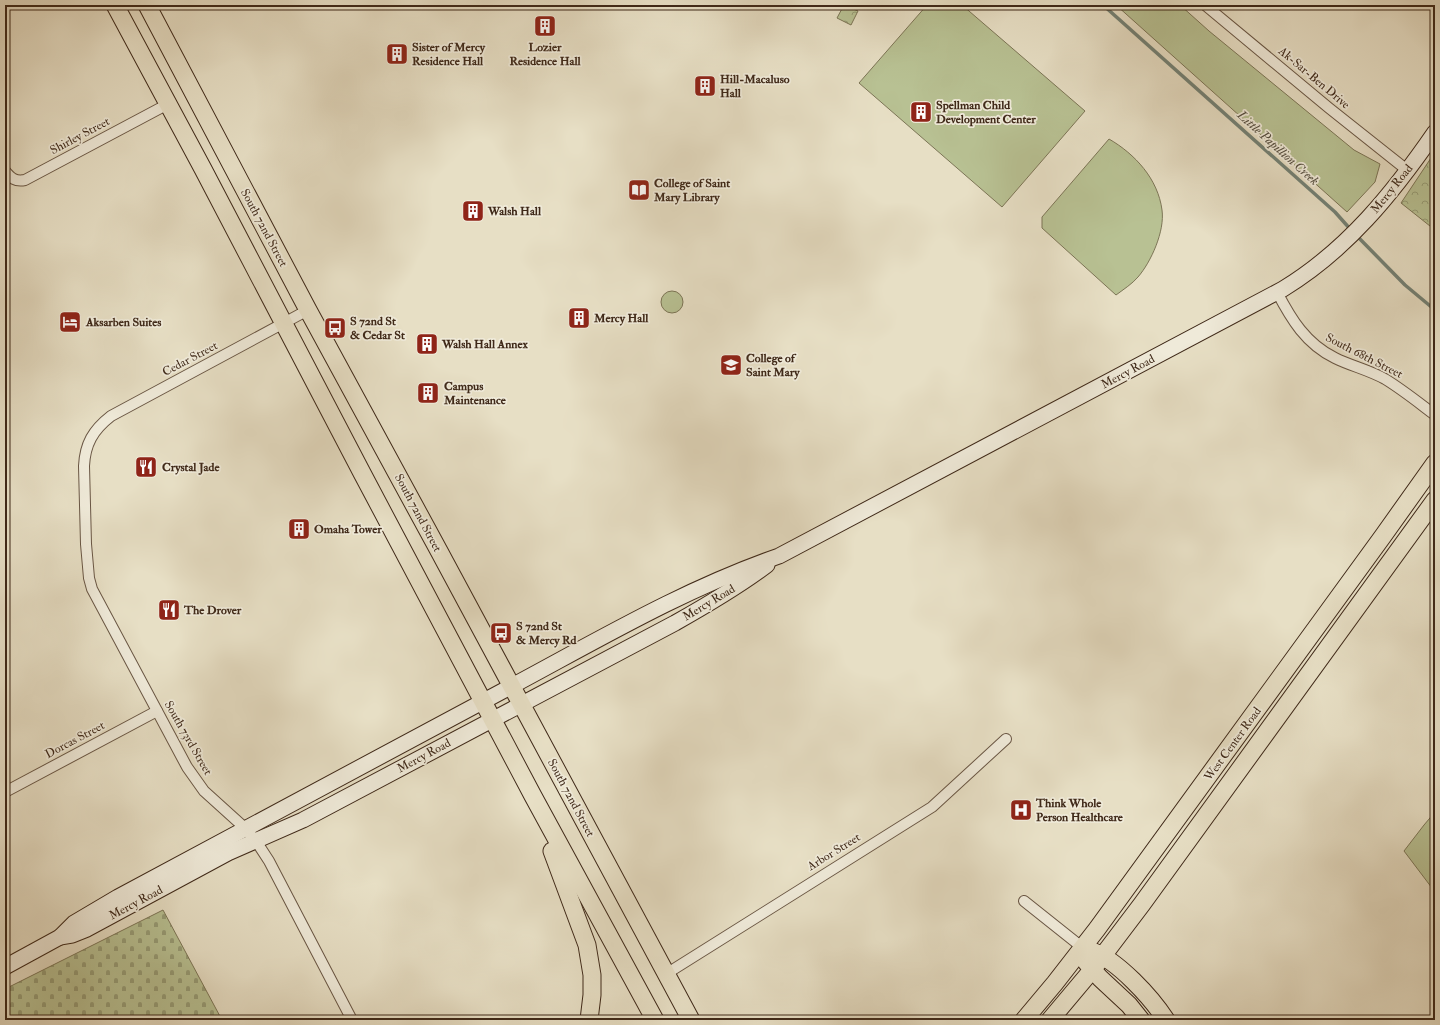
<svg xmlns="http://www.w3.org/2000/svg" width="1440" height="1025" font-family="'IM FELL Double Pica',serif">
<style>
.grass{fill:#b8c193;stroke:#7c7556}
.forest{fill:url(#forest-crowns);stroke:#7c7556}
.cemetery{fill:url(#cemetery-stones);stroke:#7c7556}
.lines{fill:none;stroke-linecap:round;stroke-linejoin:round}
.stream{stroke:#748276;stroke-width:3.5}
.street-casing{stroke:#695644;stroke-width:12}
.secondary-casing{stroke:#3f2919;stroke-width:17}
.primary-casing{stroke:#3f2919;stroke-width:19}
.street{stroke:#efead9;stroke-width:10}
.secondary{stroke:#efead9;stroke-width:15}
.primary{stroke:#e7dfc5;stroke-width:17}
.labels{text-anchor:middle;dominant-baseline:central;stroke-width:3.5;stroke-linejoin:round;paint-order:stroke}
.poi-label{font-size:12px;font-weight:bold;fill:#3f2919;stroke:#efead9;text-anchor:start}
.street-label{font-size:12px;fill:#3f2919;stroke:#efead9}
.water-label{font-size:13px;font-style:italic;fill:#554e40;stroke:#efead9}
</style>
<defs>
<pattern id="forest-crowns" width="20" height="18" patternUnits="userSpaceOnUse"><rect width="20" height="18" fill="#b8c193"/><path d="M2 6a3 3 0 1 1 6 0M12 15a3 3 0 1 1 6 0" fill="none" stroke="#979d77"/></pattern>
<pattern id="cemetery-stones" width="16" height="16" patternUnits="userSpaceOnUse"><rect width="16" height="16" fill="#b8c193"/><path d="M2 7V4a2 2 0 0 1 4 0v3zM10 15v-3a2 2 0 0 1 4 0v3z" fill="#979d77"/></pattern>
</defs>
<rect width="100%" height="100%" fill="#e7dfc5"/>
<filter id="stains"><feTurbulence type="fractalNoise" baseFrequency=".005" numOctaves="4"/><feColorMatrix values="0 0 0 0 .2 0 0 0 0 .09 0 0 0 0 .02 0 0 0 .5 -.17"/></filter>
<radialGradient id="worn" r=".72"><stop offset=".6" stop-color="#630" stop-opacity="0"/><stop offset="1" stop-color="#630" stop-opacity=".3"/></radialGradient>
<g class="grass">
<polygon points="927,5 962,5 1085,111 1002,207 859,83"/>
<polygon points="1116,5 1180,5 1209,31 1354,150 1380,164 1375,182 1347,212"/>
<path d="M1109 139C1135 154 1158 179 1162 210 1165 231 1151 262 1138 277 1132 284 1124 289 1116 295L1042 228V217Z"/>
<circle cx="672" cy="302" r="11"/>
<polygon points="1435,812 1435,892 1404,851 1424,825"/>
</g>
<g class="forest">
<polygon points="844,5 858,11 851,25 837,18"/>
<polygon points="1435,152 1435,230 1401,203"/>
</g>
<polygon class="cemetery" points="163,910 222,1020 5,1020 5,989"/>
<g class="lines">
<g class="stream">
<polyline points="1103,5 1335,212 1351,230"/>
<polyline points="1357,236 1405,285 1435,310"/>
</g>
<g class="street-casing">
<g id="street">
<polyline points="1205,5 1329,108 1407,170"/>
<path d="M5 171C11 178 15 182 25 180L168 104"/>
<path d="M1277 292C1291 319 1306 344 1335 358 1351 366 1369 370 1385 379 1403 390 1419 403 1435 415"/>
<path d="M308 310 111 416C93 430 85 444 84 466L86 544 89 578 92 589 187 767 204 791 246 829 256 841 269 861 352 1020"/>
<polyline points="5,792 157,711"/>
<polyline points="1024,901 1083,948"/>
<polyline points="666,974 932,807 1006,739"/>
</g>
</g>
<g class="secondary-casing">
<g id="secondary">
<path d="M60 937 72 935 87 929 228 853 303 820 675 623C707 605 738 587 767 565"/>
<path d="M5 967 60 937 74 923 118 897C249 828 379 757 510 687 598 640 684 589 779 556L1283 289C1347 250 1393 193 1435 132"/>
</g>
</g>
<g class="primary-casing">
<g id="primary">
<polyline points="115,5 203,169 362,473 533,796 655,1020"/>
<polyline points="147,5 308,310 439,551 691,1020"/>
<polyline points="552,851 587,945 592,975 592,995 589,1020"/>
<path d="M1092 951C1118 961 1151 997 1166 1020"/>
<polyline points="1086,962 1100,978 1129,1005 1141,1020"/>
<polyline points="1024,1020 1055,983 1097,929 1383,536 1435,463"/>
<polyline points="1050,1020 1092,970 1142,904 1435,500"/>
</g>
</g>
<use href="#street" class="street"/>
<use href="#secondary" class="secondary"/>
<use href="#primary" class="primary"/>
</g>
<defs>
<g id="building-square" transform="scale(1.15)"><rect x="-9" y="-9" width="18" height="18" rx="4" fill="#8f2418" stroke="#efead9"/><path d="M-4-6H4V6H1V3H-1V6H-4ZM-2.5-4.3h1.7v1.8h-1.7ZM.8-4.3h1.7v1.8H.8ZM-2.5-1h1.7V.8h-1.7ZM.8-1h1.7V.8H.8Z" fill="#fff"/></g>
<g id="library-square" transform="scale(1.15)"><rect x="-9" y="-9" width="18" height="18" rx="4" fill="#8f2418" stroke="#efead9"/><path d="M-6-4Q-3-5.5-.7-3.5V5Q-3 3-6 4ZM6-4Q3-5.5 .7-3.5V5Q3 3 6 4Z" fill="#fff"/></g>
<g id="hotel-square" transform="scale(1.15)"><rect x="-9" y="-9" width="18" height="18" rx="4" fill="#8f2418" stroke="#efead9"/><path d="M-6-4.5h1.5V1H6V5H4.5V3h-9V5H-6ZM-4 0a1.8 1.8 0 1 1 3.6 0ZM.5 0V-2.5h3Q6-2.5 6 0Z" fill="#fff"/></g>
<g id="bus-square" transform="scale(1.15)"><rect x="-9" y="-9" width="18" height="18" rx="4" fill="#8f2418" stroke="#efead9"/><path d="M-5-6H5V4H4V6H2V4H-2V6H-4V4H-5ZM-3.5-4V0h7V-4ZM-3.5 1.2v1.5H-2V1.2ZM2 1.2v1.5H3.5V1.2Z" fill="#fff"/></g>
<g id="university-square" transform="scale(1.15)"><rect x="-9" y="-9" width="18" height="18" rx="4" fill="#8f2418" stroke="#efead9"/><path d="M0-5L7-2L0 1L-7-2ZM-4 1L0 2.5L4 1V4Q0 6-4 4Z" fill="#fff"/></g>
<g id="restaurant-square" transform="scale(1.15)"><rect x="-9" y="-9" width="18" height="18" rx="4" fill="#8f2418" stroke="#efead9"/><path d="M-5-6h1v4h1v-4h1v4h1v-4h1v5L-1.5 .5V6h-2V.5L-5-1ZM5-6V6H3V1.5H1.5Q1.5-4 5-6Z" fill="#fff"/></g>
<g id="hospital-square" transform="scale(1.15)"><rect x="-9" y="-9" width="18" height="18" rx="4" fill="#8f2418" stroke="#efead9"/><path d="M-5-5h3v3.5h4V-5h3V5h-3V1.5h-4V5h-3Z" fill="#fff"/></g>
</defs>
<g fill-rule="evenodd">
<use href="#building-square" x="545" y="26"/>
<use href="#building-square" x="397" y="54"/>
<use href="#building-square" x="705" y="86"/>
<use href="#building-square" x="921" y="112"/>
<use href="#library-square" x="639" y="190"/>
<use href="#building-square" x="473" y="211"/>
<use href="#building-square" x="579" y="318"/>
<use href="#hotel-square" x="70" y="322"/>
<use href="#bus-square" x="335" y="328"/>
<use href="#building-square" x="427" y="344"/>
<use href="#university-square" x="731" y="365"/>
<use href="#building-square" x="428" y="393"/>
<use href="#restaurant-square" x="146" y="467"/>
<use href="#building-square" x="299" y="529"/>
<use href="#restaurant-square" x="169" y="610"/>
<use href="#bus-square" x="501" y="633"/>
<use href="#hospital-square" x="1021" y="810"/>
</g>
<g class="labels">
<g class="poi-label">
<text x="412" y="47">Sister of Mercy<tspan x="412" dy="14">Residence Hall</tspan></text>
<text x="545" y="47" text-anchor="middle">Lozier<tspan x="545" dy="14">Residence Hall</tspan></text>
<text x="720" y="79">Hill-Macaluso<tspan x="720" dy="14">Hall</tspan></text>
<text x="936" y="105">Spellman Child<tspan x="936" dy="14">Development Center</tspan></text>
<text x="654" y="183">College of Saint<tspan x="654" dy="14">Mary Library</tspan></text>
<text x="488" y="211">Walsh Hall</text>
<text x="594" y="318">Mercy Hall</text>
<text x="350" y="321">S 72nd St<tspan x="350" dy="14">&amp; Cedar St</tspan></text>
<text x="86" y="322">Aksarben Suites</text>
<text x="442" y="344">Walsh Hall Annex</text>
<text x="746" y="358">College of<tspan x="746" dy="14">Saint Mary</tspan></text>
<text x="444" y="386">Campus<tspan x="444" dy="14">Maintenance</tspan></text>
<text x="162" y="467">Crystal Jade</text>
<text x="314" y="529">Omaha Tower</text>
<text x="184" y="610">The Drover</text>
<text x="516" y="626">S 72nd St<tspan x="516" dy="14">&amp; Mercy Rd</tspan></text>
<text x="1036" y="803">Think Whole<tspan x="1036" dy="14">Person Healthcare</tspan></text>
</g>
<g class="street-label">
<text transform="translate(1314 78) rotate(40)">Ak-Sar-Ben Drive</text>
<text transform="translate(80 136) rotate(-28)">Shirley Street</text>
<text transform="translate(1392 189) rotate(-51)">Mercy Road</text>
<text transform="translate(264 228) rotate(62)">South 72nd Street</text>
<text transform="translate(1364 356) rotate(27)">South 68th Street</text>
<text transform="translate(190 359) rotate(-28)">Cedar Street</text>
<text transform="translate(1128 372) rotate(-28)">Mercy Road</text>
<text transform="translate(418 513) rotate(62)">South 72nd Street</text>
<text transform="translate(709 603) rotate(-31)">Mercy Road</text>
<text transform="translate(188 738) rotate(60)">South 73rd Street</text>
<text transform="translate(75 740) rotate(-28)">Dorcas Street</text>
<text transform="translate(1233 744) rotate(-54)">West Center Road</text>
<text transform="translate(424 756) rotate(-28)">Mercy Road</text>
<text transform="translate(571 798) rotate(62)">South 72nd Street</text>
<text transform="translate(834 852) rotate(-32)">Arbor Street</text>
<text transform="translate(136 903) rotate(-28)">Mercy Road</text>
</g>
<g class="water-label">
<text transform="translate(1278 148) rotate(42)">Little Papillion Creek</text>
</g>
</g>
<rect width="1440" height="1025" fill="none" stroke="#e7dfc5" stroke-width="20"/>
<rect x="6" y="6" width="1428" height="1013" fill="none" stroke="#3f2919" stroke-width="2"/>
<rect x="10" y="10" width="1420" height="1005" fill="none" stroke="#3f2919"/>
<rect width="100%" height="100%" filter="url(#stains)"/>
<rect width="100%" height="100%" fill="url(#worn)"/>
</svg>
